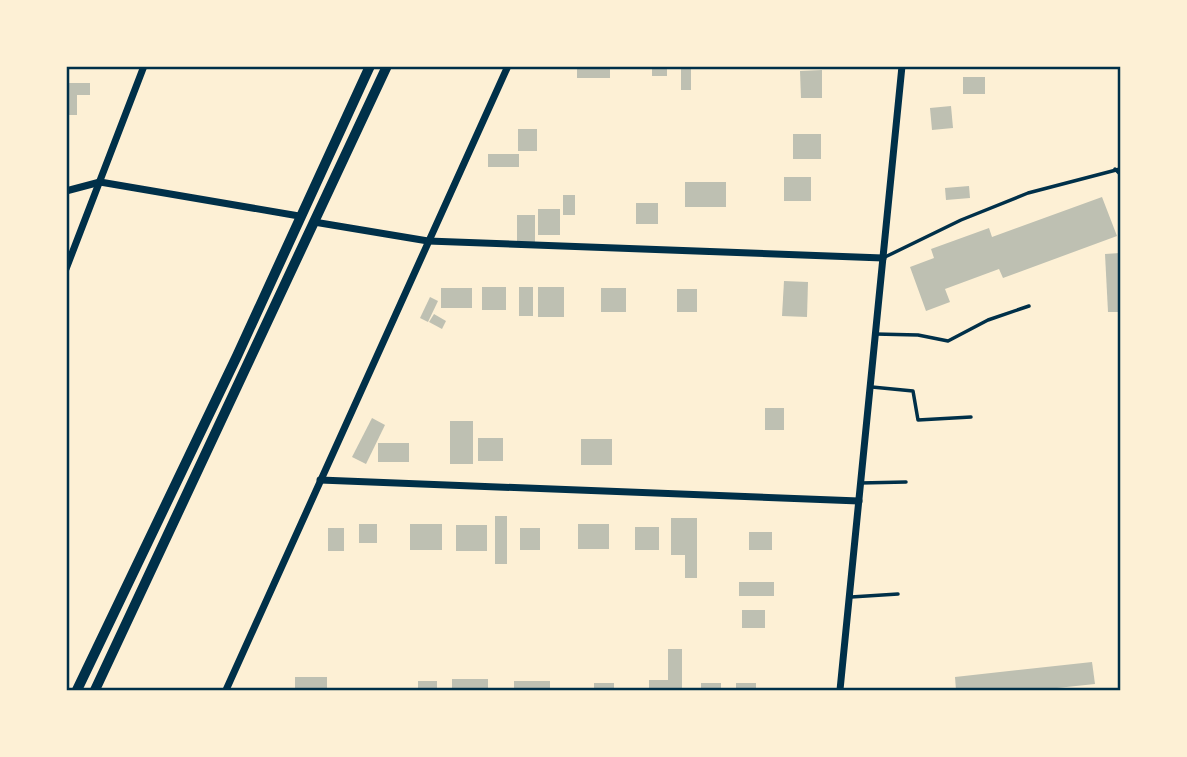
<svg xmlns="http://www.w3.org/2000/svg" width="1187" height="757" font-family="Helvetica,sans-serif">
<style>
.building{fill:#bec0b2}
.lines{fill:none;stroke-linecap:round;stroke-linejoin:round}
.service{stroke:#003049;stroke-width:3.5}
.minor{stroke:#003049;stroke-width:7}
.secondary{stroke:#003049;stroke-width:10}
.neatline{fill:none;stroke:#003049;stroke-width:2.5}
</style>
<rect width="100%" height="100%" fill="#fdf0d5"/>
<g class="building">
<rect x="577" y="66" width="33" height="12"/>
<rect x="652" y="66" width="15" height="10"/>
<rect x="681" y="66" width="10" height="24"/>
<polygon points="822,70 822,98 801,98 800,71"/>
<rect x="963" y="77" width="22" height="17"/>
<polygon points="66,83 90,83 90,95 77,95 77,115 66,115"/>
<polygon points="951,106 953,128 932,130 930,108"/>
<rect x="518" y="129" width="19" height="22"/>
<rect x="793" y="134" width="28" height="25"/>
<rect x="488" y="154" width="31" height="13"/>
<rect x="784" y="177" width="27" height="24"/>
<rect x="685" y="182" width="41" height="25"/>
<polygon points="969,186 970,198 946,200 945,188"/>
<rect x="563" y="195" width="12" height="20"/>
<polygon points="1102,197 1117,236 1003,278 999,269 945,289 950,302 926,311 910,267 934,258 931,249 989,228 992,237"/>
<rect x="636" y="203" width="22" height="21"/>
<rect x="538" y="209" width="22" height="26"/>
<rect x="517" y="215" width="18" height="29"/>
<polygon points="1120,253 1120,312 1108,312 1105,254"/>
<polygon points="784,281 808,282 807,317 782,316"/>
<rect x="482" y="287" width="24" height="23"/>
<rect x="519" y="287" width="14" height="29"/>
<rect x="538" y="287" width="26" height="30"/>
<rect x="441" y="288" width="31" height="20"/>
<rect x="601" y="288" width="25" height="24"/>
<rect x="677" y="289" width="20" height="23"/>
<polygon points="430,297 438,301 428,322 420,318"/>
<polygon points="434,314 446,321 442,329 429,322"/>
<rect x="765" y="408" width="19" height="22"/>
<polygon points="372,418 385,425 366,464 352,457"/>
<rect x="450" y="421" width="23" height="43"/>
<rect x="478" y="438" width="25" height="23"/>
<rect x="581" y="439" width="31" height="26"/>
<rect x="378" y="443" width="31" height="19"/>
<rect x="495" y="516" width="12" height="48"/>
<polygon points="671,518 697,518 697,578 685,578 685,555 671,555"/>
<rect x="359" y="524" width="18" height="19"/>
<rect x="410" y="524" width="32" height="26"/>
<rect x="578" y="524" width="31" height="25"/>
<rect x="456" y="525" width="31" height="26"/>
<rect x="635" y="527" width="24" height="23"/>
<rect x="328" y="528" width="16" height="23"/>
<rect x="520" y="528" width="20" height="22"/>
<rect x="749" y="532" width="23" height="18"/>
<rect x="739" y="582" width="35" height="14"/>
<rect x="742" y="610" width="23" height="18"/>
<polygon points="668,649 682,649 682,690 649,690 649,680 668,680"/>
<polygon points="1092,662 1095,684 1038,690 956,690 955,677"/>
<rect x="295" y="677" width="32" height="13"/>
<rect x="452" y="679" width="36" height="11"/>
<rect x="418" y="681" width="19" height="9"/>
<rect x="514" y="681" width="36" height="9"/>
<rect x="594" y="683" width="20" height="7"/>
<rect x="701" y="683" width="20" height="7"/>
<rect x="736" y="683" width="20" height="7"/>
</g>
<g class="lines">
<g class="service">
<polyline points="1115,169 1120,174"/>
<polyline points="885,257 961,220 1028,193 1120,169"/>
<polyline points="875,334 918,335 948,341 988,320 1029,306"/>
<polyline points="872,387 913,391 918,420 971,417"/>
<polyline points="860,483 906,482"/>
<polyline points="851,597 898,594"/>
</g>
<g class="minor">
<polyline points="66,191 100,182 299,216"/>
<polyline points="314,222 428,241 883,258"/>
<polyline points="66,269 144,66"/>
<polyline points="320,480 859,501"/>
<polyline points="226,690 508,66"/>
<polyline points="840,690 902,66"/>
</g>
<g class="secondary">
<polyline points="77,690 237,356 370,66"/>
<polyline points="95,690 387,66"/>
</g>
</g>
<rect width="1187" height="757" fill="none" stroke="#fdf0d5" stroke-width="136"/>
<rect x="68" y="68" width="1051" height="621" class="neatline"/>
</svg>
